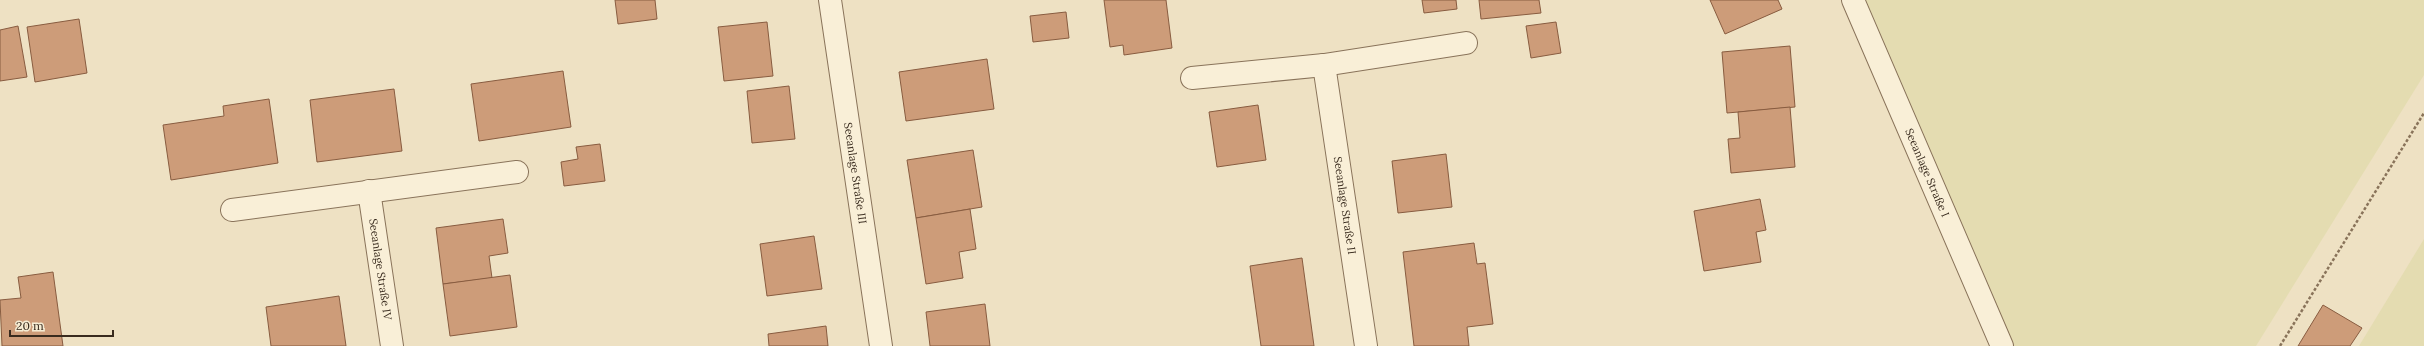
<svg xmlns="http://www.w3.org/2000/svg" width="2424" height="346" font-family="Lora,serif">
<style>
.farmland{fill:#e4dcb1}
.building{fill:#cd9c79;stroke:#885c40}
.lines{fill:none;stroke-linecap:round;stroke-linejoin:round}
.minor-casing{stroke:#89735a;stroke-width:24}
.path{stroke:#89735a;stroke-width:2.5;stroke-dasharray:3 2;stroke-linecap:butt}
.minor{stroke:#f9efd7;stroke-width:22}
.labels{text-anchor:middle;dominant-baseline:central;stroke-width:3;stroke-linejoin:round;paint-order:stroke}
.street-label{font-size:11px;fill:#392b1e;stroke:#f6ecd3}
</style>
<rect width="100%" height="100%" fill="#eee1c3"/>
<g class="farmland">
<polygon points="1865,0 2424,0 2424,75 2256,346 2013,346"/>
<polygon points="2424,239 2424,346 2359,346"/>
</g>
<g class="building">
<polygon points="615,0 655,0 657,19 618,24"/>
<polygon points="1104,0 1166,0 1172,48 1124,55 1123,45 1110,47"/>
<polygon points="1422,0 1456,0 1457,9 1424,13"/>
<polygon points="1479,0 1539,0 1541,13 1481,19"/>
<polygon points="1710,0 1778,0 1782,9 1725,34"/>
<polygon points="1066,12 1069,38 1033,42 1030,16"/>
<polygon points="79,19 87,73 35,82 27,27"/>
<polygon points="767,22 773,76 724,81 718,27"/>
<polygon points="1556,22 1561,53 1531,58 1526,26"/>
<polygon points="18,26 27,77 0,81 0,30"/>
<polygon points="1790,46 1795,107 1727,113 1722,52"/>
<polygon points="987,59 994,109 906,121 899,72"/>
<polygon points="563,71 571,127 479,141 471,84"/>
<polygon points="789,86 795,139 752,143 747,91"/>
<polygon points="394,89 402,151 317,162 310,100"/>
<polygon points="269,99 278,163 171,180 163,125 224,116 223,106"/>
<polygon points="1258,105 1266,160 1217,167 1209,112"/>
<polygon points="1790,107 1795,167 1731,173 1728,139 1740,138 1738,112"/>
<polygon points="600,144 605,181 564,186 561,162 578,159 576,147"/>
<polygon points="973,150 982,207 916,218 907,160"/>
<polygon points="1446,154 1452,207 1398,213 1392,161"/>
<polygon points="1760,199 1766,230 1756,232 1761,262 1704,271 1694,211"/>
<polygon points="970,209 976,249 959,252 963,278 926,284 916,218"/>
<polygon points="503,219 508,253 489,256 492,278 443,284 436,228"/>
<polygon points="814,236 822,289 767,296 760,244"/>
<polygon points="1474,243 1477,264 1485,263 1493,324 1467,327 1469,346 1414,346 1403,252"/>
<polygon points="1302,258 1314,346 1261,346 1250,266"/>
<polygon points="53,272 63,346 2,346 0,300 21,298 18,277"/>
<polygon points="510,275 517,327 450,336 443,284"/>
<polygon points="339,296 346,346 271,346 266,307"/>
<polygon points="985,304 990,346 930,346 926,312"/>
<polygon points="2323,305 2362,328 2350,346 2298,346"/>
<polygon points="826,326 828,346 769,346 768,334"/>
</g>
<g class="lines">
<g class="minor-casing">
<g id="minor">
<path id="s1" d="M830 0 881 346"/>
<path id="s2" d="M1853 0 2002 346"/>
<path id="s3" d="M1324 65 1366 346"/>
<polyline points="1192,78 1324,65 1466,43"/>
<path id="s4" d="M369 191 392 346"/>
<polyline points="232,210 517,172"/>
</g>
</g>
<polyline class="path" points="2280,346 2424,113"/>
<use href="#minor" class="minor"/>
</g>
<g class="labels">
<g class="street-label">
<text stroke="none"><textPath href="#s1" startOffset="175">Seeanlage Straße III</textPath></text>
<text stroke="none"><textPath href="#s2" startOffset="188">Seeanlage Straße I</textPath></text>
<text stroke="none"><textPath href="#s3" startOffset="142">Seeanlage Straße II</textPath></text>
<text stroke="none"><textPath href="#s4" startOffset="79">Seeanlage Straße IV</textPath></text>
</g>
</g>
<path d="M10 330v6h103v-6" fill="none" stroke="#392b1e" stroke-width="2"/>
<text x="16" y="330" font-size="12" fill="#392b1e" stroke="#f6ecd3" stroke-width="3" paint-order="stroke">20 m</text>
</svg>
